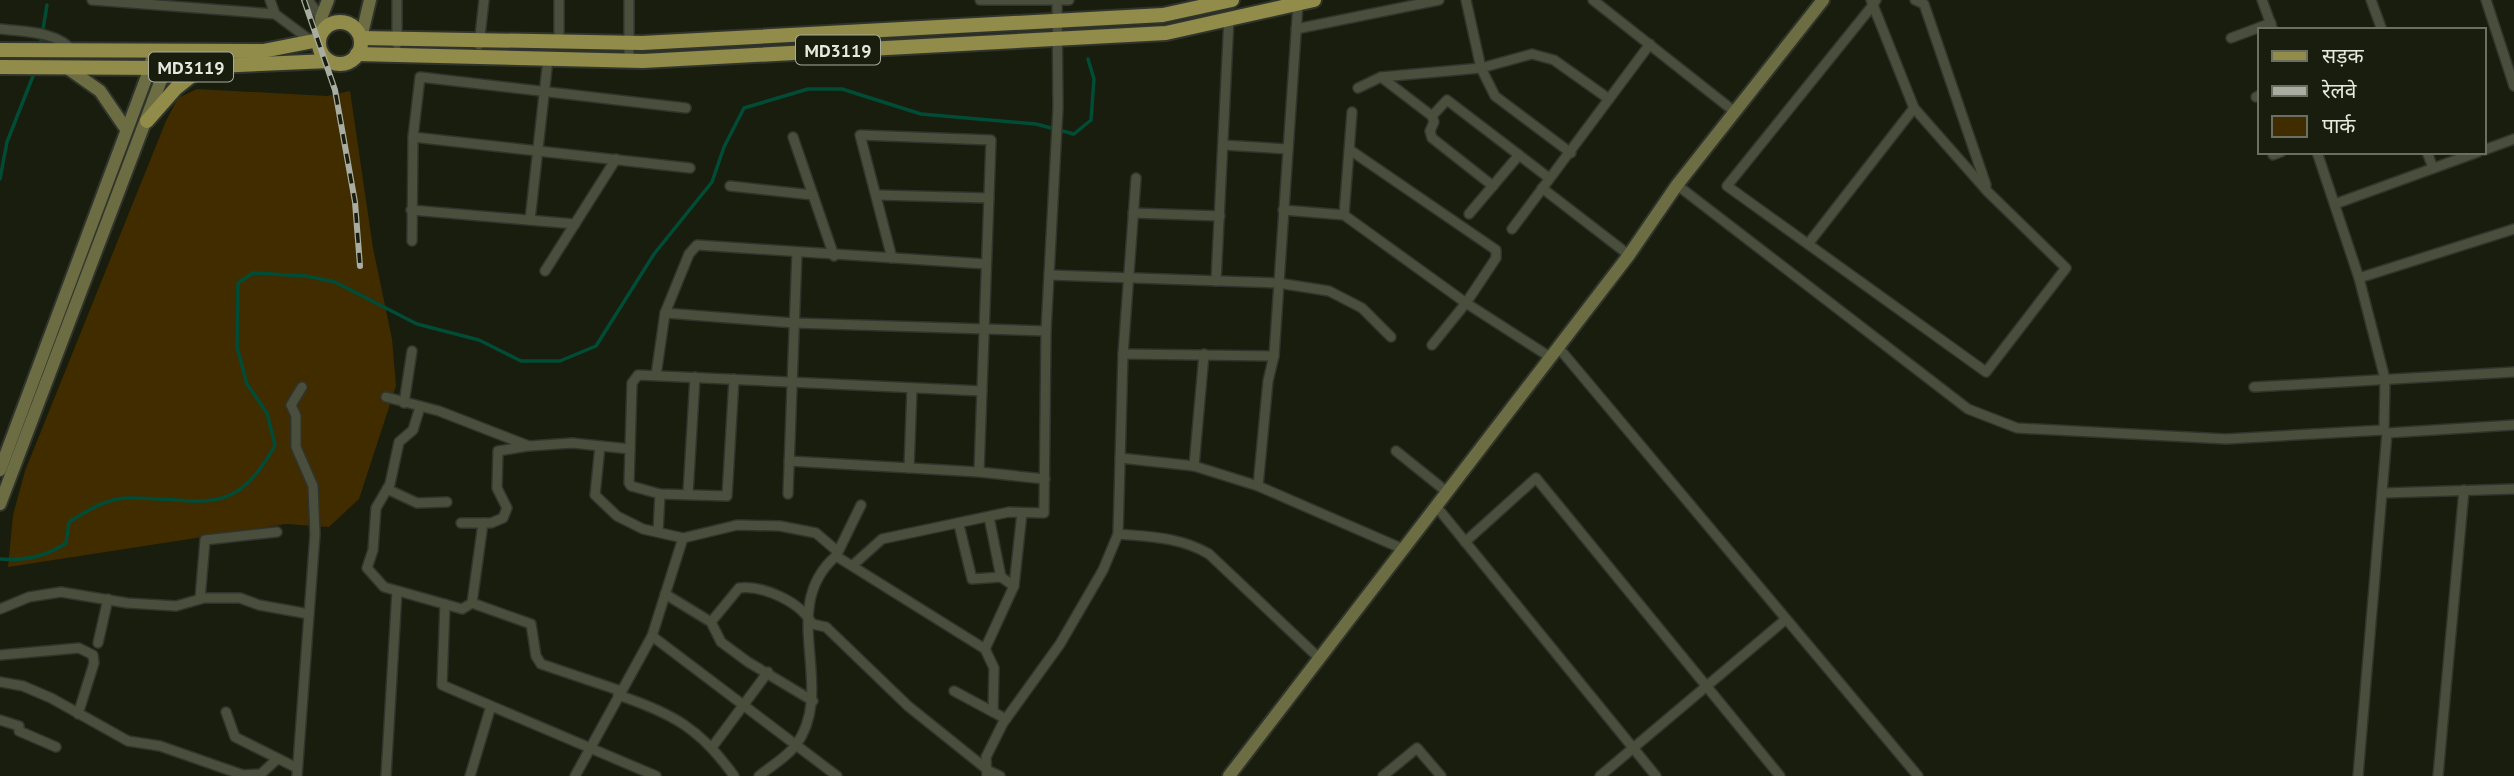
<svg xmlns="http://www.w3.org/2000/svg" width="2514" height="776" font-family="'PT Sans','Noto Sans Devanagari',sans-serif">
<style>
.green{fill:#412c00}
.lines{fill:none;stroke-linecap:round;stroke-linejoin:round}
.stream{stroke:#004c36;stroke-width:3.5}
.street-casing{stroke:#31342c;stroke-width:12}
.secondary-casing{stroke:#31342c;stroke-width:16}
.primary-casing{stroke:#31342c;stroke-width:18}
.street{stroke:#494f3c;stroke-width:9}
.secondary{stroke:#6d6d43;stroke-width:12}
.primary{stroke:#918c49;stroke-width:14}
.rail-casing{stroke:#a9ada1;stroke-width:6}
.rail{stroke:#181d0d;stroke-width:3.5;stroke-dasharray:10;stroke-linecap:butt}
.labels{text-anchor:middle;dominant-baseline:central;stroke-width:7;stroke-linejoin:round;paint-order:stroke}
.shield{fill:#181d0d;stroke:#a8ac9f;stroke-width:2}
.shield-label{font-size:18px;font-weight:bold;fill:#e5e9de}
</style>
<rect width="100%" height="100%" fill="#181d0d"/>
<polygon class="green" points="197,89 327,96 350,91 373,248 392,339 396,386 359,499 329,527 286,524 8,567 13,515 25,471 166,121 178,98"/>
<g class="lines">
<g class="stream">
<polyline points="40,47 47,5"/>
<polyline points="0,179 7,142 35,71"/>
<path d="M0 559C25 561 46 557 66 543L69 522C87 511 107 498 128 498 200 497 234 522 275 445L267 413 247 384 237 347 238 283 253 273 306 276 335 282 417 324 479 340 521 361H560L596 346 654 254 712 182 724 147 744 108 808 89H842L921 114 1036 124 1074 134 1091 120 1094 79 1088 59"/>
</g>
<g class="street-casing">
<g id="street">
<polyline points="92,0 275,14"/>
<polyline points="270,0 275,14 310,40"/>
<polyline points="308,0 321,18"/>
<polyline points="629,0 629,60"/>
<polyline points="980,0 1069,0"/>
<polyline points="1466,0 1481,68 1495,96 1571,153"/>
<polyline points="1593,0 1735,112"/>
<polyline points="1871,0 1873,5 1914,108 1988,192 2066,268 1986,372 1727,186 1873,5 1876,0"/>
<polyline points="1915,0 1924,4 1986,185"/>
<polyline points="2262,0 2273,30"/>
<polyline points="2371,0 2382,30"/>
<polyline points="2486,0 2514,86"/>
<path d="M0 29C24 32 57 31 73 51"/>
<polyline points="1296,29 1439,0"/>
<polyline points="2231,38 2271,23"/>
<polyline points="559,41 559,0"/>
<polyline points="397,44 397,0"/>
<polyline points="479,45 484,0"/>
<polyline points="1381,77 1432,116 1434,122 1430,131 1432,138 1493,186"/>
<polyline points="1358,88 1381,77 1481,68 1532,54 1554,60 1609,99"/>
<polyline points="2256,97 2260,95"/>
<polyline points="1432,116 1447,100 1549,178"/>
<polyline points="413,137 690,168"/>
<polyline points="793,137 834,256"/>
<polyline points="1223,145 1288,149"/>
<polyline points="1350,150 1496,250 1496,258 1466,303 1432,345"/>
<polyline points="2484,150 2514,139"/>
<polyline points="2317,152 2359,278 2385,379 2384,430"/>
<polyline points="2427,152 2433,168"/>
<polyline points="2273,155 2281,152"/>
<polyline points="1677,185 1968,409 2017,428 2226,439 2384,430 2387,433 2358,776"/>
<polyline points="730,186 813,195"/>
<polyline points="1542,188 1629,255"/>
<polyline points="877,195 989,198"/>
<polyline points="2335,204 2478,152"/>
<polyline points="411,210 575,224"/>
<polyline points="1283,210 1344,215 1466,303 1550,357"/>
<polyline points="1133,213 1220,216"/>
<polyline points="1469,214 1519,155"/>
<polyline points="1344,215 1352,112"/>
<polyline points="530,220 548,59"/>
<polyline points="1512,229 1650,44"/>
<polyline points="412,241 413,137 420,77 686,108"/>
<polyline points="1808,244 1914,108"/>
<polyline points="892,258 860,135 991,140 979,472"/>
<polyline points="545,271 616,159"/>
<polyline points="1049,275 1278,283 1329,291 1362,308 1391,337"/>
<polyline points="2359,278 2514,229"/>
<polyline points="1216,281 1229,18"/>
<polyline points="665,313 689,254 697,245 986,264"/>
<polyline points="1558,347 1918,776"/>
<polyline points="1123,354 1274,356"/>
<polyline points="656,375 665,313 794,323 1046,331"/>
<polyline points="734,379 727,496 660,494 631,486 629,483 632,383 638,375 982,391"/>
<polyline points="2254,387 2514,372"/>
<polyline points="386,397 439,411 529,446 572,443 630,449"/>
<polyline points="404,403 412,351"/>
<polyline points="420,407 413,430 399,442 390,484 376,508 373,550 367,568 384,587 462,609 472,603 483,523"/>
<polyline points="2387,433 2514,425"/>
<polyline points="600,446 595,495 617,516 643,529 683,538 737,525 780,526 816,533 837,551"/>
<polyline points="1396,451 1447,492"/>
<polyline points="1120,458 1194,466 1258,486 1403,549"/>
<polyline points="789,461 979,472 1045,479"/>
<polyline points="1194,466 1204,354"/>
<polyline points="909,468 912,388"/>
<polyline points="1258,486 1268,381 1274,356 1298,4"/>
<polyline points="387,489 417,503 447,502"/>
<polyline points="688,493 695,377"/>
<polyline points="2383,493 2514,489"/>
<polyline points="788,494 797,252"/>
<polyline points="1436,506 1656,776"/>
<polyline points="989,517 1001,577"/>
<polyline points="461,523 491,523 503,518 507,508 497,488 498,451 528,446"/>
<polyline points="959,525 972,579 1001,577 1014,586"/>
<polyline points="658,532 660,494"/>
<path d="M1118 534C1151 537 1180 537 1209 554L1319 658"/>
<polyline points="683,538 652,636 837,776"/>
<polyline points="1465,542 1536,478 1780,776"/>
<polyline points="836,556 861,505"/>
<polyline points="853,565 882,539 1009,512 1044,513 1046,331 1058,108 1057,0"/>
<polyline points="665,594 711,622 721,642 748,662 813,701"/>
<polyline points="200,599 205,540 277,532"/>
<polyline points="472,603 531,624 536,656 541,664 621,691"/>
<polyline points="445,604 442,685 656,776"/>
<polyline points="0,609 29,597 61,592 127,603 176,606 204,598 240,598 259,605 309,614"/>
<path d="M711 622 739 588C763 585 801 602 812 624L826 627 908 706 989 771 1000 776"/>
<polyline points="98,643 108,599"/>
<polyline points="985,649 1014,586 1022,513"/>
<polyline points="0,655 79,648 93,655 94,663 78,714"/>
<polyline points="0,682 23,686 51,698 128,741 160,746 243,775 261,774 276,760"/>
<polyline points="954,691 1006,719"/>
<path d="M618 695C672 713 701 729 734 776"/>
<polyline points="226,712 235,737 297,768"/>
<polyline points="0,720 19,726 19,731 56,747"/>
<polyline points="713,746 768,672"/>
<polyline points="297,776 315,534 313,486 296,447 296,416 291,405 302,387"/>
<polyline points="386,776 397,591"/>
<polyline points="470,776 491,706"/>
<polyline points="575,776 652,636"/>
<path d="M759 776C771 766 787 757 796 745 838 687 776 608 836 556L985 649 994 668 993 712"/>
<polyline points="987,776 986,757 1003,723 1060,644 1103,570 1118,534 1123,354 1136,178"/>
<polyline points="1383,776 1417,748 1441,776"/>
<polyline points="1600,776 1786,619"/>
<polyline points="2438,776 2464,490"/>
</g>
</g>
<g class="secondary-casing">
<g id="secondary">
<polyline points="322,32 321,18 328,0"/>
<polyline points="361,38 370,0"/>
<polyline points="66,67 100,91 126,129"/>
<polyline points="0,470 150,68 153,51"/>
<polyline points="0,504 172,51"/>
<polyline points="1229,776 1629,255 1677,185 1823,0"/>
</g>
</g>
<g class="primary-casing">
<g id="primary">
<circle cx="340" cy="43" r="21"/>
<polyline points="361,38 642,43 1163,15 1232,0"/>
<polyline points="0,50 263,51 319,40"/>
<polyline points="357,54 643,61 1166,33 1314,0"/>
<polyline points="0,67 167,68 329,61"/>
<polyline points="147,121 176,88 201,68"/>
</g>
</g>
<use href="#street" class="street"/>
<use href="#secondary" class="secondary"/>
<use href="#primary" class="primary"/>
<g class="rail-casing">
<polyline id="rail" points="304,0 335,90 355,202 360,266"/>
</g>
<use href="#rail" class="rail"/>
</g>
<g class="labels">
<g class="shield">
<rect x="796" y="35.5" width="84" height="29" rx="5"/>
<rect x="149" y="52.5" width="84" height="29" rx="5"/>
</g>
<g class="shield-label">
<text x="838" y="50">MD3119</text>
<text x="191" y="67">MD3119</text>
</g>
</g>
<rect x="2258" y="28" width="228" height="126" fill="#181d0d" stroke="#6a6f61" stroke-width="2"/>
<rect x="2272" y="51" width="35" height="10" fill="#918c49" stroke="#6a6f61" stroke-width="2"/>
<text x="2322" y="63" font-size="21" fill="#e5e9de">सड़क</text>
<rect x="2272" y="86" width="35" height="10" fill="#a9ada1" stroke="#6a6f61" stroke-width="2"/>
<text x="2322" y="98" font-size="21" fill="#e5e9de">रेलवे</text>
<rect x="2272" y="116" width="35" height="21" fill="#412c00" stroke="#6a6f61" stroke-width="2"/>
<text x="2322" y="133" font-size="21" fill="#e5e9de">पार्क</text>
</svg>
